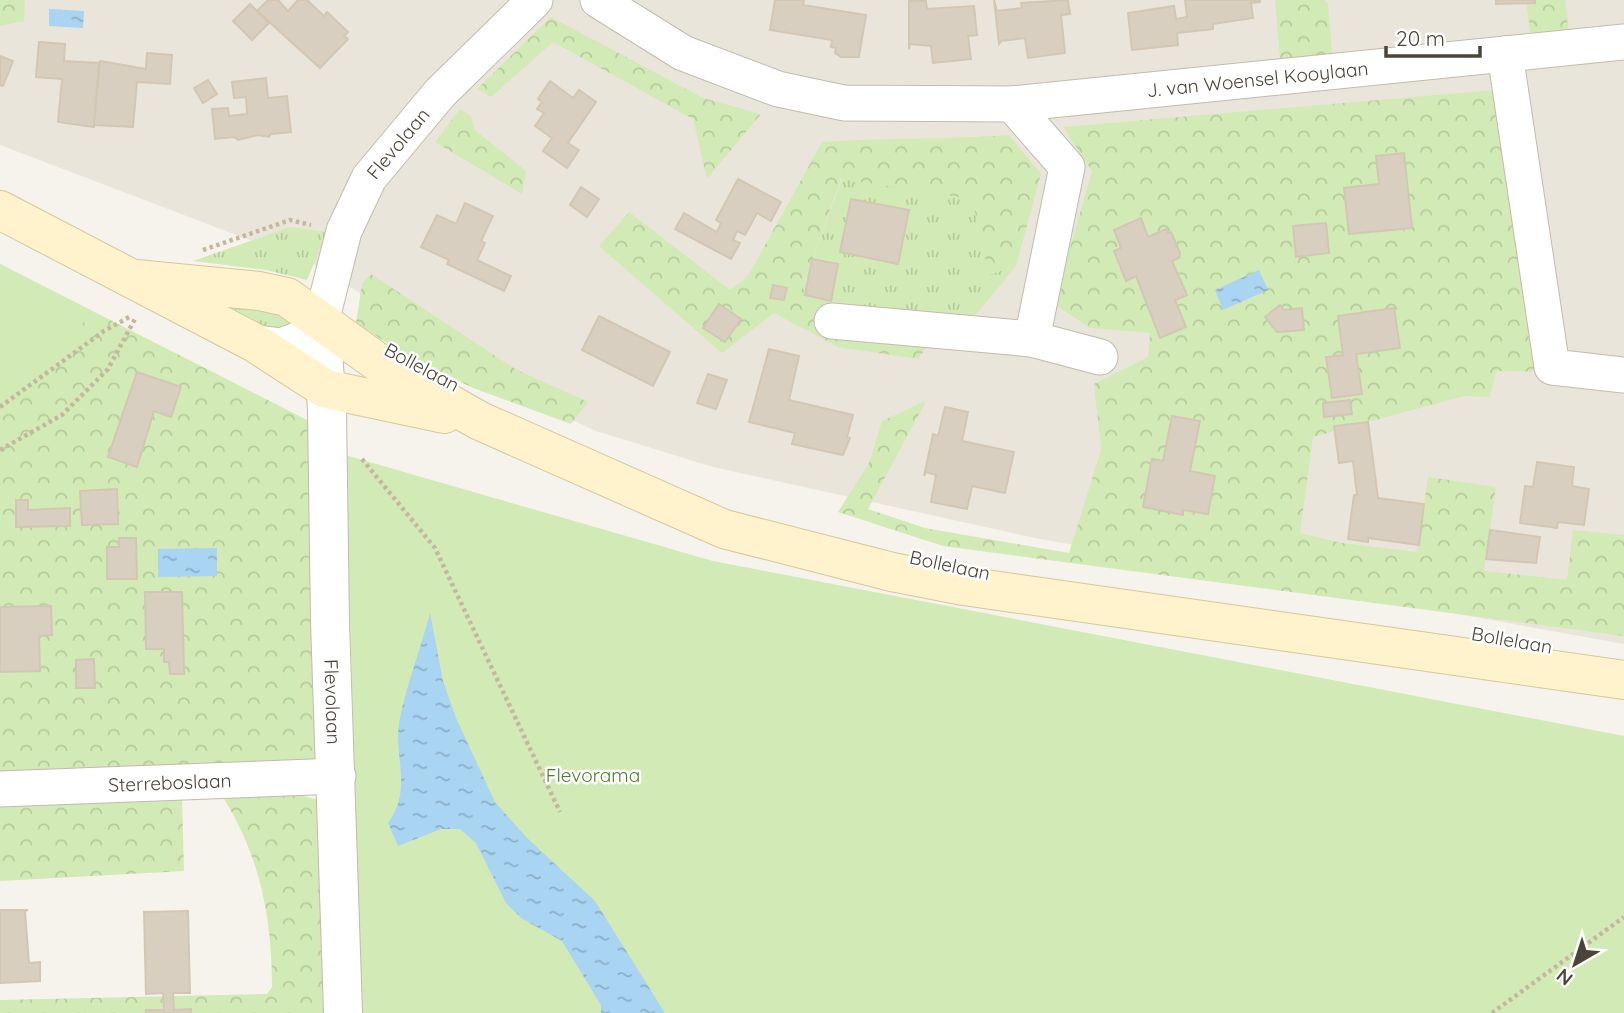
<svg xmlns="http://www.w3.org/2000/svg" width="1624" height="1013" font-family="Quicksand,sans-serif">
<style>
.residential{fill:#eae5da}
.grass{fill:url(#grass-tufts)}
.forest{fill:url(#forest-crowns)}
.green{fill:#d2eab5}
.water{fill:url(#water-ripples)}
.building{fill:#d8cfc1;stroke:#d3c7b4;stroke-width:2}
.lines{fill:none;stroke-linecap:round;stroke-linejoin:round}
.minor-casing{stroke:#c2bbae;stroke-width:37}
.tertiary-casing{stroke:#c2bbae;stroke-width:40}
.secondary-casing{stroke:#d6c79b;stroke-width:40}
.path{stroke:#c4b79f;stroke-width:4.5;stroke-dasharray:3.5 3.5;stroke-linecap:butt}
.minor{stroke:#fff;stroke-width:35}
.tertiary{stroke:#fff;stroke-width:38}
.secondary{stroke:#fff3cd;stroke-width:38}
.labels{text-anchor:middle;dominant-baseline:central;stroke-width:5;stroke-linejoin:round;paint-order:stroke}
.street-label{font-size:19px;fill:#4b4439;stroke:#fff}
.park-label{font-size:19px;fill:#4a7f2a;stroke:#fff}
</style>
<defs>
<pattern id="grass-tufts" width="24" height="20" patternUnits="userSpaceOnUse" patternTransform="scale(1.75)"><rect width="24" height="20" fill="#d2eab5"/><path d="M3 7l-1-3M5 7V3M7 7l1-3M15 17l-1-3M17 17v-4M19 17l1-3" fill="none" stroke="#b6ca9c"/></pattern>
<pattern id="forest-crowns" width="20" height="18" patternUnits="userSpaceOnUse" patternTransform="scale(1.75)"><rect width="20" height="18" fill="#d2eab5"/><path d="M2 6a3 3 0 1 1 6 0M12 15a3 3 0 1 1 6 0" fill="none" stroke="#b6ca9c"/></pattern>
<pattern id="water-ripples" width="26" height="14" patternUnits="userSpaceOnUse" patternTransform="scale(1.75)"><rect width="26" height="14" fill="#a9d4f2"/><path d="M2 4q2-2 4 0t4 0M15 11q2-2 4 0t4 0" fill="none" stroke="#8caec5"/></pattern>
</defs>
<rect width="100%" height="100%" fill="#f6f3ec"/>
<polygon class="residential" points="0,0 1624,0 1624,644 1035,538 713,467 596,431 511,392 318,266 0,145"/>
<g class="grass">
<polygon points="842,179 972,199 989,274 1016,266 968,324 832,321 797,302"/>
<polygon points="290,227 327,232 307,280 266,270 193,261"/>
<polygon points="194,298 261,303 292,318 290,330 276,334"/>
</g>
<g class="forest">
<polygon points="0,0 25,0 24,21 0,26"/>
<polygon points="1275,0 1324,0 1328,4 1333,65 1281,70"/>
<polygon points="1526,0 1565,0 1570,42 1532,46"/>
<polygon points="551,17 703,98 761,114 707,179 693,119 553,42 491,97 477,89"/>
<polygon points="1518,88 1554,372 1496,371 1490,397 1464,396 1313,437 1300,533 1342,543 1417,552 1428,477 1496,487 1484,571 1567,580 1573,530 1624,535 1624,636 943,546 838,512 869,463 882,421 926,401 868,509 925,528 1069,553 1101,450 1094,384 1148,357 1150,333 1090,328 1054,304 1092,171 1063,127"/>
<polygon points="460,109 471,116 475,130 526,171 522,194 435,142"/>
<path d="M1009 135 1041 174 1016 266 989 275 972 199 841 179 797 302 832 321 934 337 918 359 838 347 774 313 722 353 599 246 629 212 730 290 748 276 822 142C885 137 947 140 1009 135Z"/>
<polygon points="0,264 309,421 319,761 0,774"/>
<polygon points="371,274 517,370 588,402 571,424 473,388 401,352 356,323 362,284"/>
<path d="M299 795 320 800 323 1013H0V1000L267 994 272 987C272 918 260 855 222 796Z"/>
<polygon points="182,797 184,871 0,881 0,802"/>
</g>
<g class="green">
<polygon points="0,264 92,311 45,373 0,420"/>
<polygon points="345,455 713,561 1624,736 1624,1013 362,1013"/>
</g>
<g class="water">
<polygon points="49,9 84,11 83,28 49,26"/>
<polygon points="1259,270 1268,290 1223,310 1215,290"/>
<polygon points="217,548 217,576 158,577 158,549"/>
<path d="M430 613 443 681 456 718 495 802 527 838 595 901 665 1013H601V1005L562 941 521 918 506 903 476 843 460 829H441L398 846 388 823C414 787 392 756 400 718 407 683 421 648 430 613Z"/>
</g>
<g class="building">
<polygon points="268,0 278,0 288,11 298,0 307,0 324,16 327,12 348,32 344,36 348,39 320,68 257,11"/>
<polygon points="775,0 804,0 803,5 866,15 859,57 841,57 835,53 836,48 831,47 832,40 770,30"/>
<polygon points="994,0 997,11 1022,8 1021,3 1068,0 1070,14 1061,15 1065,53 1028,58 1025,38 1001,41 999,44"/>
<polygon points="1185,0 1260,0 1260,2 1251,3 1253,18 1213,24 1213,29 1177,33 1178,45 1132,50 1128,13 1174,6 1176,19 1187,17"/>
<polygon points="1496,0 1535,0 1535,3 1496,4"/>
<polygon points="909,1 926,1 927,9 974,6 977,35 968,36 971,59 933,63 931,46 910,44 909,49"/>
<polygon points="250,4 269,23 252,40 233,21"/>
<polygon points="39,42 65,44 64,61 99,63 94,127 58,122 62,79 36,77"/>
<polygon points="147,53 172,55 170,84 137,82 133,127 94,125 100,61 146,69"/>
<polygon points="0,56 13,61 3,86 0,85"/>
<polygon points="266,78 268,98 287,96 291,132 271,134 269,137 258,135 238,140 235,137 215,139 212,109 228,108 229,116 247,114 246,97 234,98 232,82"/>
<polygon points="208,80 217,94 203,103 194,88"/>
<polygon points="550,81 573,98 579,90 596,102 568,143 579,150 567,168 543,151 552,138 535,126 544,113 537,109 542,102 538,99"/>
<polygon points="1404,153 1412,228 1349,234 1344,188 1379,184 1376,156"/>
<polygon points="738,179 781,202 771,221 757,213 745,235 737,231 733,240 740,243 731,259 675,229 684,213 717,232 721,223 716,220"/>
<polygon points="581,187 599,199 587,217 570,205"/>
<polygon points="851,199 909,210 898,264 840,252"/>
<polygon points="465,203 493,216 481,241 485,243 477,260 511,276 504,291 447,264 449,260 421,247 437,215 456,224"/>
<polygon points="1141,218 1148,237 1166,229 1168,233 1171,232 1180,253 1179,258 1172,261 1187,295 1175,300 1186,327 1160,338 1136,276 1126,281 1114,251 1121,248 1114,230"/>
<polygon points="1326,223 1329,253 1296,257 1293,226"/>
<polygon points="812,259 838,264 831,301 805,295"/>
<polygon points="773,285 787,288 784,300 770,298"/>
<polygon points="719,304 741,319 725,342 703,328"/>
<polygon points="1280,305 1284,310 1302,308 1304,330 1277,332 1265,317"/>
<polygon points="1394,308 1400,348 1356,354 1362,394 1332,398 1326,357 1343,355 1338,316"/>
<polygon points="599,316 670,352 653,386 582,350"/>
<polygon points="769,349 799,356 789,400 853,415 847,437 850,438 843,455 792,444 795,433 749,422"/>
<polygon points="137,372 181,387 171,417 154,411 137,467 108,457"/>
<polygon points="708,374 727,380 716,409 697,403"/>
<polygon points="1350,400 1352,414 1324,417 1323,403"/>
<polygon points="945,407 968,412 962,441 1014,452 1005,493 972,486 967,509 931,502 936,475 926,472 924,476 933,434 938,436"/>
<polygon points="1172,416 1200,421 1190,471 1215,476 1208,514 1183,510 1183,515 1143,507 1152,459 1163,461"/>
<polygon points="1368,422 1378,498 1424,504 1419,545 1368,538 1368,542 1348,539 1354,495 1357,495 1353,461 1339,463 1334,426"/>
<polygon points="1537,462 1574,467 1572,486 1589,489 1584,525 1558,522 1557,528 1520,523 1525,486 1533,487"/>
<polygon points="117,489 118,524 82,525 80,491"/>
<polygon points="16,500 28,500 28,510 70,508 70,526 16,527"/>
<polygon points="1490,530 1540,537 1536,563 1486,559"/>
<polygon points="119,538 136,538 137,579 107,579 107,547 119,547"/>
<polygon points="145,592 182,592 184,674 170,674 169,662 164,662 164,649 146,649"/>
<polygon points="51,606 52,635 39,636 40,671 0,672 0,607"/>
<polygon points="94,659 95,688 76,688 76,660"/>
<polygon points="0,910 28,910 25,911 29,963 40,962 40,981 0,983"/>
<polygon points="188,911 190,993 173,993 174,1010 191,1009 191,1013 146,1013 146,1010 164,1010 163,993 146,994 144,912"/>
</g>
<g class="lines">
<g class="minor-casing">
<g id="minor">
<path id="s1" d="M598 0 683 53 778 89 844 103 1012 104 1624 42"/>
<polyline points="1505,54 1552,367 1624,375"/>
<polyline points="1012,104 1067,167 1032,339"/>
<polyline points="832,321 1032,339 1100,357"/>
<path id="s2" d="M255 343 281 346 300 339 321 322 344 231 369 178 440 93 535 0"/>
<path id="s3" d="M0 789 338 776"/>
</g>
</g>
<g class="tertiary-casing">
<g id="tertiary">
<path id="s4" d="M321 322 327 410 330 622 343 1013"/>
</g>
</g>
<g class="secondary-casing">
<g id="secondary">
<polyline points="0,210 255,343 326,389 444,414"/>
<polyline points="136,279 259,291 287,297 383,366 480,421 724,529 892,572 964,586 1624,680"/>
</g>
</g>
<g class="path">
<polyline points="203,250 290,220 311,225"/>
<polyline points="0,407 104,331 131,316"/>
<polyline points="0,450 62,415 108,369 136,317"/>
<polyline points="362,459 435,548 560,812"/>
<polyline points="1492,1013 1624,917"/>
</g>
<use href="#minor" class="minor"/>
<use href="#tertiary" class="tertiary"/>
<use href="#secondary" class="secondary"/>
</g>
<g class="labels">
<g class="street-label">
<text stroke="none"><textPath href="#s1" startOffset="684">J. van Woensel Kooylaan</textPath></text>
<text stroke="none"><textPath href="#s2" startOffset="271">Flevolaan</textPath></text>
<text transform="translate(422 367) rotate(28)">Bollelaan</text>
<text transform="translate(950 565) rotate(12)">Bollelaan</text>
<text transform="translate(1512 640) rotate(10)">Bollelaan</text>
<text stroke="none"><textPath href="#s4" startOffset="380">Flevolaan</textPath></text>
<text stroke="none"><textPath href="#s3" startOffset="170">Sterreboslaan</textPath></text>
</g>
<g class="park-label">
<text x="593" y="775">Flevorama</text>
</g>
</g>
<g transform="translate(1575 964) rotate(219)" stroke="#ffffff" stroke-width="5" paint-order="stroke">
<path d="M0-5L12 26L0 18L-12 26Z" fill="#4b4439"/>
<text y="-10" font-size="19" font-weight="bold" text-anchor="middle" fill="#4b4439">N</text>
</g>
<path d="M1386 46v10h94v-10" fill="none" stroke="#4b4439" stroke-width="3.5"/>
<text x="1396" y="46" font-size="21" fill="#4b4439" stroke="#ffffff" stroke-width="5" paint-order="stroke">20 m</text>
</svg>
